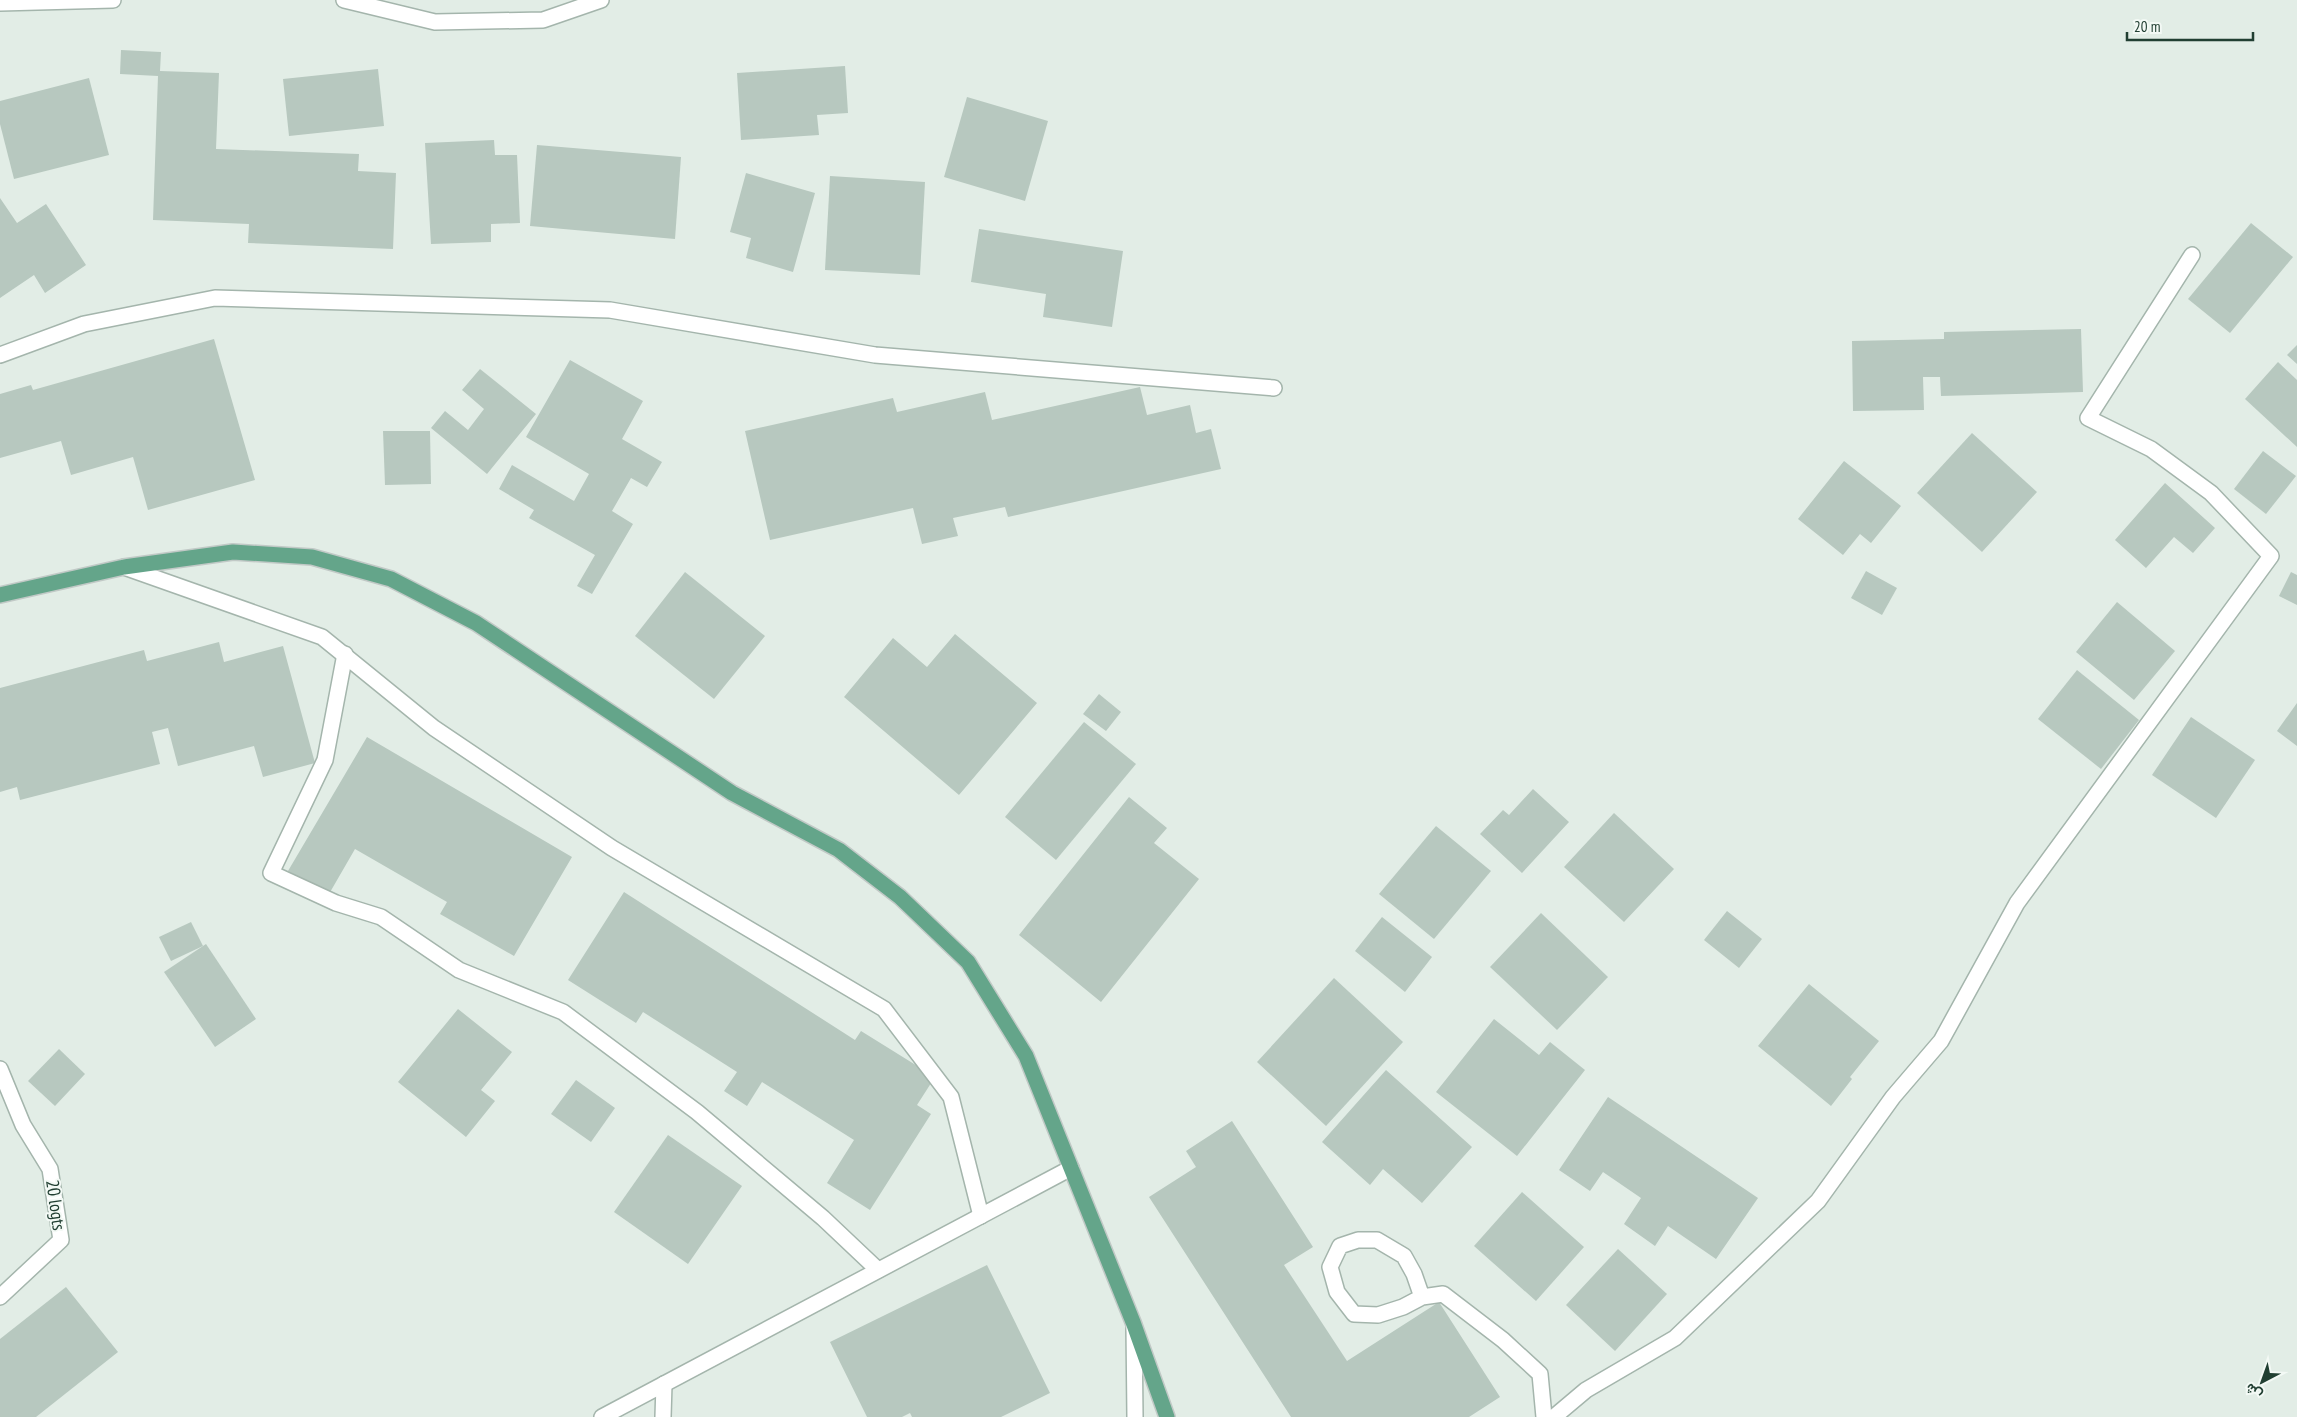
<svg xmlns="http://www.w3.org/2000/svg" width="2297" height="1417" font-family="'PT Sans Narrow',Vazirmatn,sans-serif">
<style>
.building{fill:#b7c8bf}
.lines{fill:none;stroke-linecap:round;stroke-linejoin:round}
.street-casing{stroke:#a4b5ac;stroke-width:18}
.primary-casing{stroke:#c1c9c6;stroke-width:18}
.street{stroke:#fff;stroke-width:15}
.primary{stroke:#64a58a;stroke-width:15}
.labels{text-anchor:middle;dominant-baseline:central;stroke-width:4;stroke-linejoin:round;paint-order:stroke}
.street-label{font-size:18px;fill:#213f32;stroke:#f3f9f5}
</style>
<rect width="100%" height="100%" fill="#e2ede6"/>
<g class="building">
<polygon points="121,50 161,52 160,71 219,73 216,149 359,154 358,171 396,173 393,249 248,243 249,224 153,220 158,76 120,74"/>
<polygon points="845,66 848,113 817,115 819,135 741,140 737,73"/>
<polygon points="378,69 384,126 289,136 283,79"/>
<polygon points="89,78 109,155 14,179 0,124 0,101"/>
<polygon points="967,97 1048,121 1025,201 944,177"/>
<polygon points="494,140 495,155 517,155 520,223 491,224 491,242 431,244 425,143"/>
<polygon points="537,145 681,157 675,239 530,226"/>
<polygon points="746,173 815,193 793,272 746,258 751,238 730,232"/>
<polygon points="830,176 925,182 920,275 825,270"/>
<polygon points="0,198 17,223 46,204 86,265 45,293 34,275 0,298"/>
<polygon points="2251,223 2293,257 2230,333 2188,299"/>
<polygon points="979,229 1123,251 1112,327 1043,317 1046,294 971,282"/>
<polygon points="2081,329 2083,392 1941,396 1940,377 1923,377 1924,410 1853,411 1852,341 1944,339 1944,332"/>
<polygon points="214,339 255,480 148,510 133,457 71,475 61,441 0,458 0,394 31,385 33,390"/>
<polygon points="2297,345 2297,364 2287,355"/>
<polygon points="570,360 643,401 622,439 662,462 647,487 631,478 612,511 633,524 592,594 577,586 595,555 529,518 534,510 499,489 512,465 574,501 589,474 526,437"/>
<polygon points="2278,362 2297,380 2297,447 2245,399"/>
<polygon points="480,369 536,414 487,474 431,428 445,411 468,430 484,409 462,390"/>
<polygon points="1140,387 1147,415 1190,405 1196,433 1211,429 1221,469 1008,517 1005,507 953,518 958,536 922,544 913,508 770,540 745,431 893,398 897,412 985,392 992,420"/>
<polygon points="383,431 430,431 431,484 385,485"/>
<polygon points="1972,433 2037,492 1982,552 1917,493"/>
<polygon points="2263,451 2296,476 2266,514 2234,489"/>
<polygon points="1844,461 1901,506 1871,543 1860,534 1843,555 1798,519"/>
<polygon points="2165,483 2215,528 2193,553 2174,537 2146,568 2115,540"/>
<polygon points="1866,571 1897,588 1882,615 1851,598"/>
<polygon points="685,572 765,636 714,699 635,636"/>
<polygon points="2291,572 2297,575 2297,605 2279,596"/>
<polygon points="2117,602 2175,651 2134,700 2076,652"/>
<polygon points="955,634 1037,703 959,795 844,697 893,638 927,667"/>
<polygon points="219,642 224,662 283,646 315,763 263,777 254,746 178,766 168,728 152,732 160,764 20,800 17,787 0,792 0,688 144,650 147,661"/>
<polygon points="2077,670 2139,720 2101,769 2038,719"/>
<polygon points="1099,694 1121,712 1106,731 1083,714"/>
<polygon points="2297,703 2297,746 2277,731"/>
<polygon points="2191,717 2255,760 2216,818 2152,775"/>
<polygon points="1084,722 1136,764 1056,860 1005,817"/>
<polygon points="367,737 572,857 514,956 440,914 447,902 355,849 329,894 288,871"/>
<polygon points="1533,789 1569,822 1522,873 1480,834 1503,810 1509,815"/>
<polygon points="1129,797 1167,828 1154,843 1199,879 1101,1002 1019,935"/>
<polygon points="1614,813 1674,869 1624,922 1564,867"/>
<polygon points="1436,826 1491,871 1434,939 1379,894"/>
<polygon points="624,892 855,1040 861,1031 935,1077 917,1105 931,1114 870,1210 827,1183 854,1140 762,1082 747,1106 724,1091 737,1072 643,1012 636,1023 568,980"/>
<polygon points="1727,911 1762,939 1739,968 1704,940"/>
<polygon points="1541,913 1608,977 1557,1030 1490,967"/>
<polygon points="1382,917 1432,957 1405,992 1355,951"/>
<polygon points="191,922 203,946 171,961 159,937"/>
<polygon points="206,944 256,1019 215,1047 164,972"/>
<polygon points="1334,978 1403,1042 1326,1126 1257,1062"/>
<polygon points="1809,984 1879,1041 1850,1077 1852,1079 1831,1106 1758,1046"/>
<polygon points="458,1009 512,1052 481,1090 495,1101 466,1137 398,1082"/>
<polygon points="1494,1019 1539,1055 1550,1042 1585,1070 1517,1156 1436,1092"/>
<polygon points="59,1049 85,1074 55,1106 28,1081"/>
<polygon points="1386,1070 1472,1147 1422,1203 1383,1169 1370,1185 1322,1142"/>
<polygon points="576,1080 615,1108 591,1142 551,1114"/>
<polygon points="1608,1097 1758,1198 1716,1259 1668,1226 1655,1246 1624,1224 1641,1198 1603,1172 1590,1191 1559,1170"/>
<polygon points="1232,1121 1313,1247 1284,1265 1347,1361 1439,1302 1500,1397 1469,1417 1291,1417 1149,1197 1196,1167 1186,1151"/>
<polygon points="668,1135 742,1186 688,1264 614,1212"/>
<polygon points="1522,1192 1584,1247 1536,1301 1474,1246"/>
<polygon points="1618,1249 1667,1294 1615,1351 1566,1305"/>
<polygon points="987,1265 1050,1393 1001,1417 912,1417 910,1413 902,1417 867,1417 830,1342"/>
<polygon points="66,1287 118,1352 36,1417 0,1417 0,1339"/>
</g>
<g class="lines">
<g class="street-casing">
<g id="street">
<polyline points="344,0 435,22 543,20 601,0"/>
<polyline points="0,3 113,0"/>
<polyline points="0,355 84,324 215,298 610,310 875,355 1274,388"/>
<polyline points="124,567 322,637 434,728 612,848 884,1009 951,1097 981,1216"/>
<polyline points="345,654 325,760 271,873 336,903 381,917 459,970 563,1012 697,1112 823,1218 878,1270"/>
<polyline points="0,1069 23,1125 50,1169 61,1240 0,1297"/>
<polyline points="1422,1297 1414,1274 1404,1256 1377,1240 1358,1240 1340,1246 1330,1267 1337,1292 1354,1314 1378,1315 1403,1307 1422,1297 1443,1294 1503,1340 1540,1374 1544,1417"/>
<polyline points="1134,1326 1135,1417"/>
<polyline points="602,1417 1071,1168"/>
<polyline points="663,1417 664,1384"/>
<polyline points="1554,1417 1586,1390 1675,1338 1818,1201 1893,1097 1941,1041 2017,903 2271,556 2211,493 2151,449 2088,418 2192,255"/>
</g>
</g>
<g class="primary-casing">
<polyline id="primary" points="0,595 124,567 233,552 312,557 391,579 476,623 732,793 839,850 900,897 968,962 1026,1056 1133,1322 1167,1417"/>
</g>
<use href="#street" class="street"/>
<use href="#primary" class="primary"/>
</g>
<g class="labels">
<g class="street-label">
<text transform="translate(56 1205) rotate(82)">20 logts</text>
</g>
</g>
<g transform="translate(2262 1382) rotate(221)" stroke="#f3f9f5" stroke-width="4" paint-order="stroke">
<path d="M0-4L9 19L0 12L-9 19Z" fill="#213f32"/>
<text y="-8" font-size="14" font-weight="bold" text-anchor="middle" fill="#213f32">ش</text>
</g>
<path d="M2127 32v8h126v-8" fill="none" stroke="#213f32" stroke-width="2.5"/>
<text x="2134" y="32" font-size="15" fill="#213f32" stroke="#f3f9f5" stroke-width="4" paint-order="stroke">20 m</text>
</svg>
